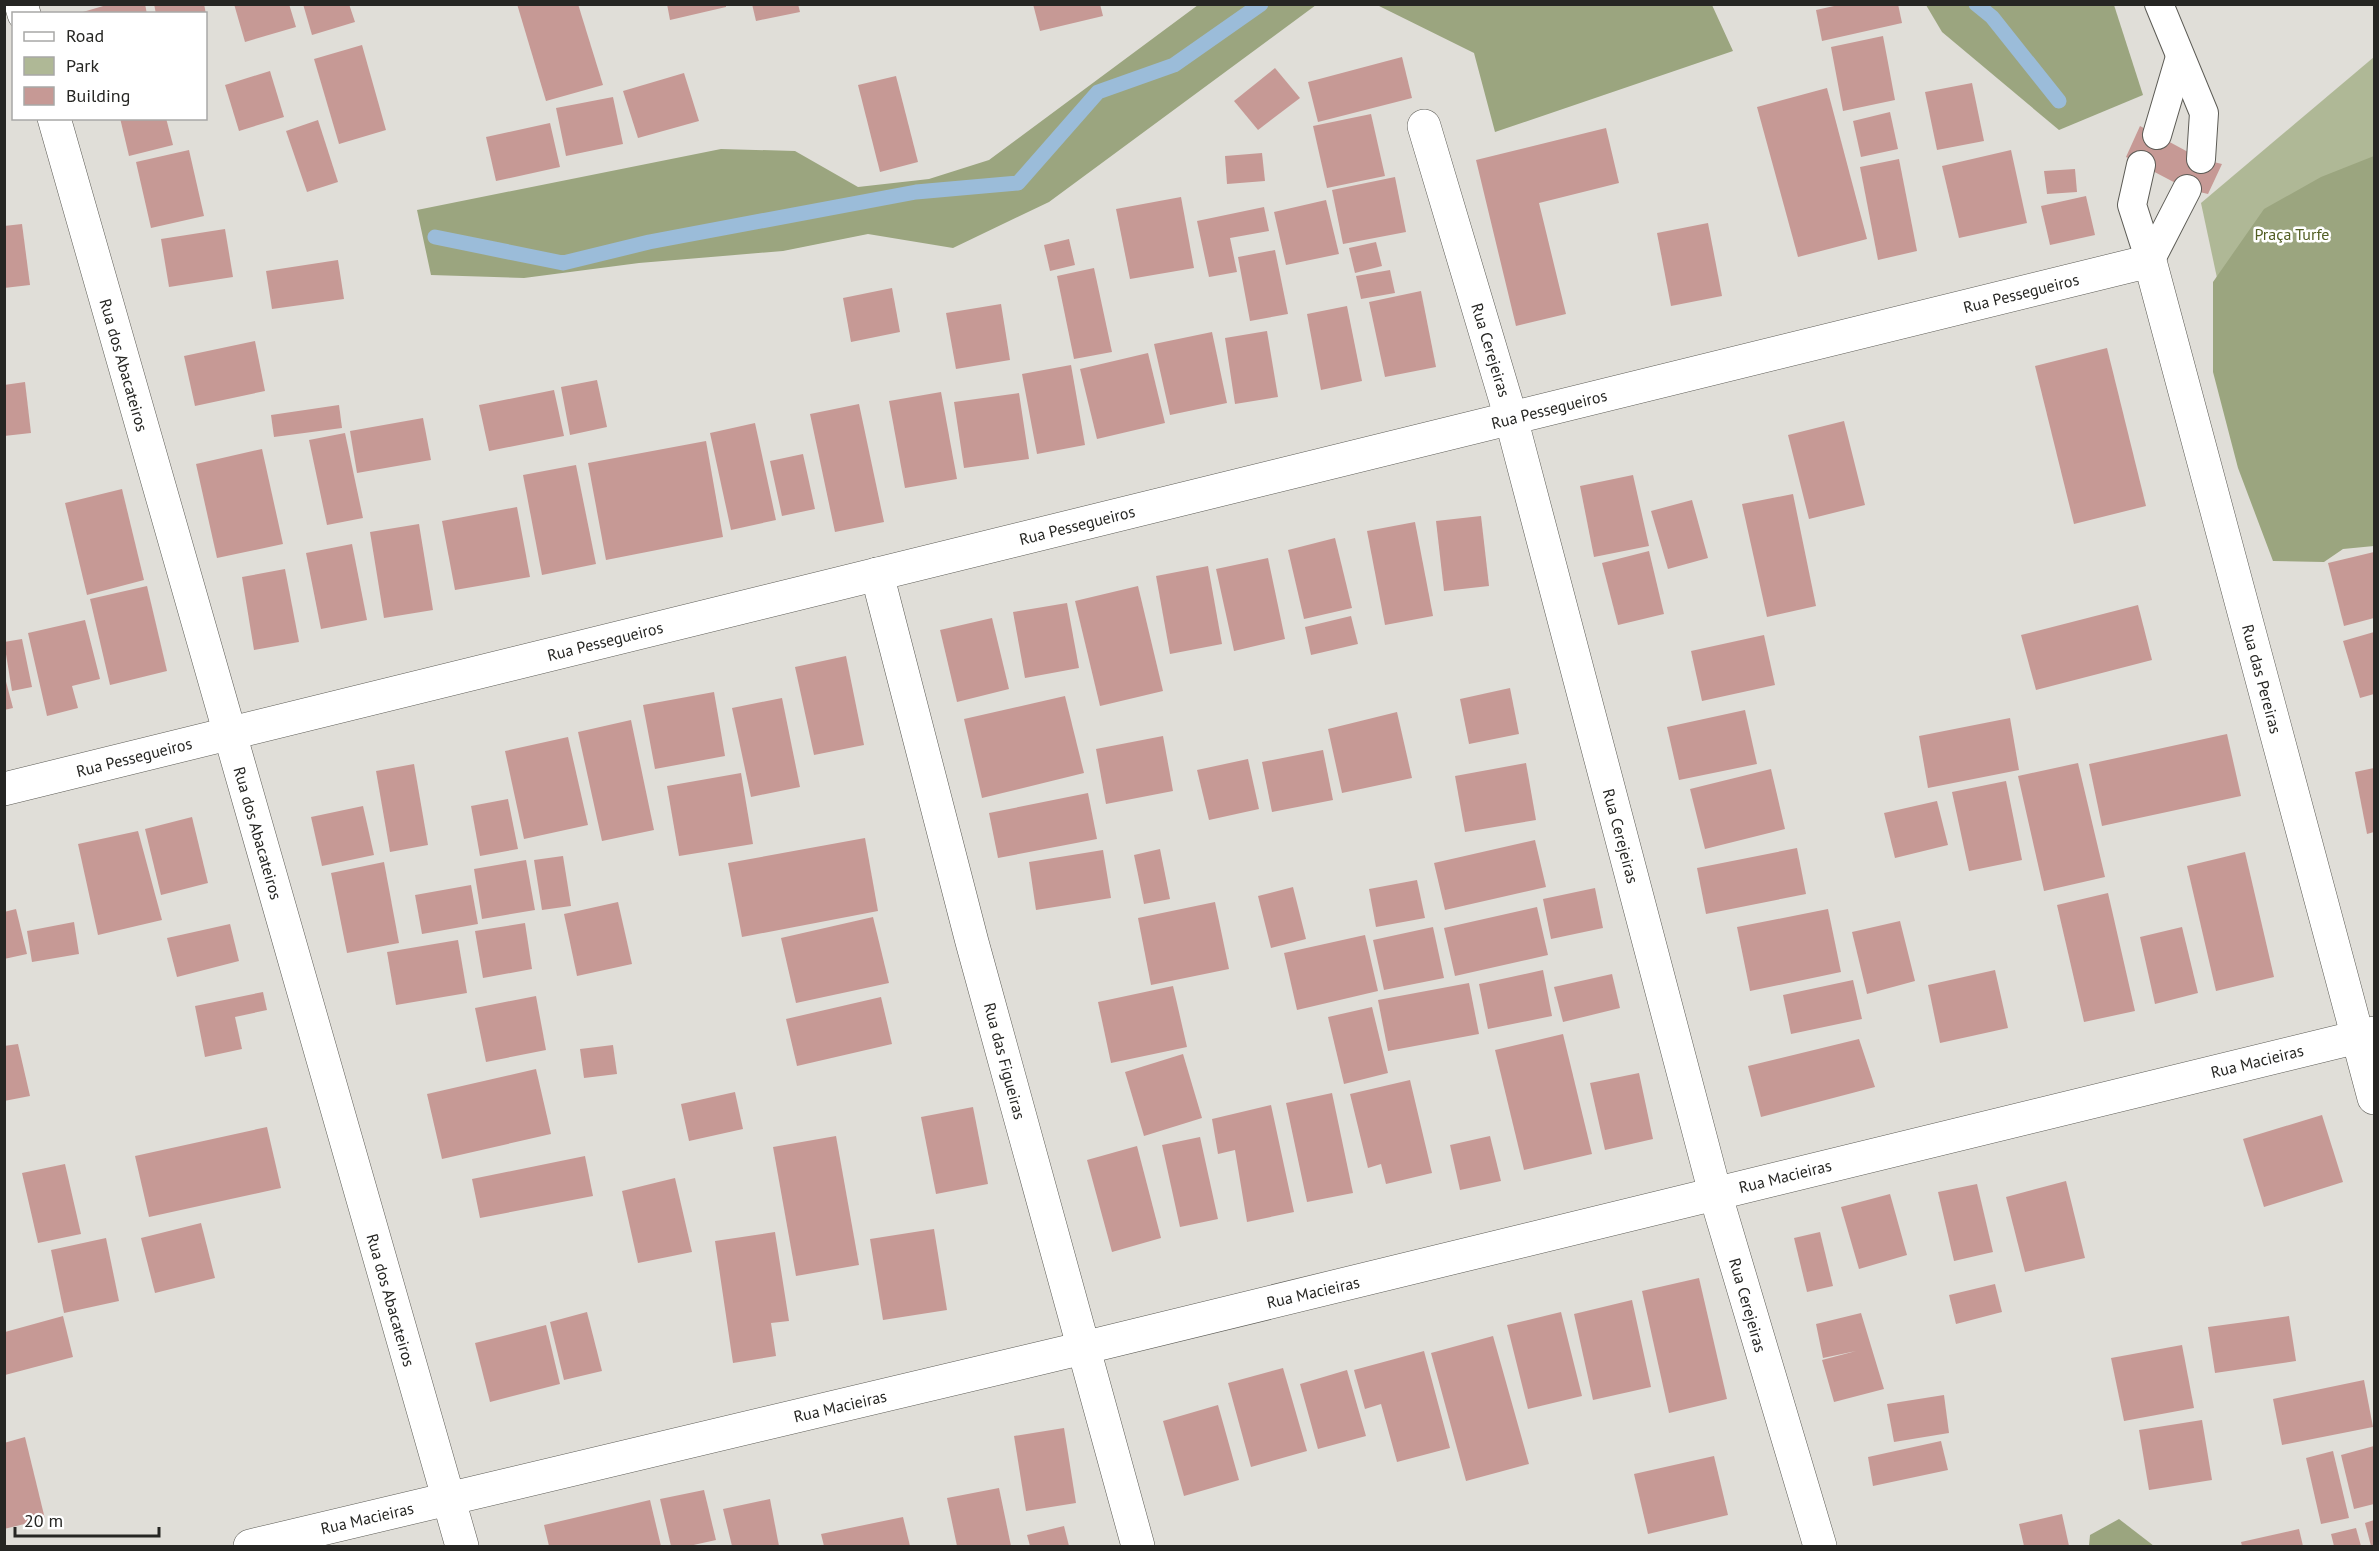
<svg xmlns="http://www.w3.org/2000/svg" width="2379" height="1551" font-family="'PT Sans',sans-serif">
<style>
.green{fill:#afb896}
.forest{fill:#9ba57f}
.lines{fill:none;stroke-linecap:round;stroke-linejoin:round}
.stream{stroke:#9bbcd9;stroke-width:15}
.building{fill:#c69995}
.lane-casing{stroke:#5c5b55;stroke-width:30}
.street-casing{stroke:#5c5b55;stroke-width:34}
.lane{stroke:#fff;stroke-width:28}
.street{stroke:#fff;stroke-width:33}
.labels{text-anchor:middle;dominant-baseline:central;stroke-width:5;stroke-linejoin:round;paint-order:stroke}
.park-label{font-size:16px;fill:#525e23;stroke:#fff}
.street-label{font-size:16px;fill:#262623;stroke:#fff}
</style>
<rect width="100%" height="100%" fill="#e0ded8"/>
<polygon class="green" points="2374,57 2374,517 2273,540 2201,203"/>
<g class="forest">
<polygon points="1198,5 1316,5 1049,202 953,248 868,234 783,251 639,263 524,278 431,275 417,210 721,149 795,151 858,187 929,179 989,160"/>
<polygon points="1377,5 1712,5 1733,51 1495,132 1474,53"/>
<polygon points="1926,5 2114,5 2143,95 2059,130 1942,32"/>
<polygon points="2374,156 2374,546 2343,549 2324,562 2273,561 2238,468 2213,372 2213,282 2264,209 2321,177"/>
<polygon points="2119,1519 2154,1546 2089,1546 2090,1535"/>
</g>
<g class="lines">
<g class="stream">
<polyline points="1976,4 1992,17 2059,101"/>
<polyline points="435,237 563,263 649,242 916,192 1018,183 1098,92 1174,65 1261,4"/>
</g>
</g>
<g class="building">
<polygon points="110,4 145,4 147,14 76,14"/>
<polygon points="154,4 204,4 206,14 156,14"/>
<polygon points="234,4 289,4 296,27 245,42"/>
<polygon points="303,4 349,4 355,22 312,35"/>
<polygon points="517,4 578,4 603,85 546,101"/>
<polygon points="667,4 726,4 726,7 670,20"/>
<polygon points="752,4 798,4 800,12 756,21"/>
<polygon points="1033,4 1100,4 1103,16 1040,31"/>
<polygon points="1843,4 1898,4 1902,23 1822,41 1816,10"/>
<polygon points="1883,36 1895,100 1843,111 1831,47"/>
<polygon points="362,45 386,130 339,144 314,59"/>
<polygon points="1402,57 1412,98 1318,122 1308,82"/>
<polygon points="1275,68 1300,98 1258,130 1234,101"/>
<polygon points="270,71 284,117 239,131 225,85"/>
<polygon points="684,73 699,121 638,138 623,91"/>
<polygon points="896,76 918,162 880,172 858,85"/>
<polygon points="1972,83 1984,141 1937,150 1925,92"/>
<polygon points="1827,88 1867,239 1798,257 1757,107"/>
<polygon points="613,97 623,144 566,156 556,108"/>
<polygon points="1890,112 1898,149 1861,157 1853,121"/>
<polygon points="1371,114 1385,176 1327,188 1313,126"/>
<polygon points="120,118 166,118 173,145 129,156"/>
<polygon points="318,120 338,182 307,192 286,131"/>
<polygon points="550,123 560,167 496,181 486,137"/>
<polygon points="2140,126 2201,159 2222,164 2208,194 2187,189 2126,157"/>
<polygon points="1606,128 1619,183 1539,203 1566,314 1516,326 1476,160"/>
<polygon points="189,150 204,216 151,228 136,162"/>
<polygon points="2011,150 2027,223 1959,238 1942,166"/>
<polygon points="1262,153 1265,181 1227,184 1225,156"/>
<polygon points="1899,159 1917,251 1878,260 1860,167"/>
<polygon points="2075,169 2077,192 2047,194 2044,171"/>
<polygon points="1395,177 1406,232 1343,244 1332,190"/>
<polygon points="2086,196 2095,235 2050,245 2041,206"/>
<polygon points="1181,197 1194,268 1130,279 1116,209"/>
<polygon points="1326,200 1339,254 1286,265 1274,212"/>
<polygon points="1264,207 1269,231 1230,238 1237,272 1209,277 1197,221"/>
<polygon points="1708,223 1722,296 1671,306 1657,233"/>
<polygon points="22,224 30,285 4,288 4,226"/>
<polygon points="225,229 233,277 169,287 161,239"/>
<polygon points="1069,239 1075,265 1050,271 1044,245"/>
<polygon points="1376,242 1382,266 1355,273 1349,248"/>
<polygon points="1275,250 1288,314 1250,321 1238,257"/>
<polygon points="338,260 344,299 272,309 266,271"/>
<polygon points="1094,268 1112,352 1074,359 1057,276"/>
<polygon points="1390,270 1395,293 1361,299 1356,276"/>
<polygon points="892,288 900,332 851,342 843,298"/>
<polygon points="1421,291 1436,367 1385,377 1369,302"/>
<polygon points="1001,304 1010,360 956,369 946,313"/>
<polygon points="1347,306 1362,381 1321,390 1307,314"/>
<polygon points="1267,331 1278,397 1235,404 1225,338"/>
<polygon points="1212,332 1227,403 1170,415 1154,344"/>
<polygon points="255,341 265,391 195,406 184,356"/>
<polygon points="2107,348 2146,506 2074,524 2035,366"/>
<polygon points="1148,353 1165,423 1097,439 1080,369"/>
<polygon points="1071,365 1085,445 1037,454 1022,374"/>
<polygon points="597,380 607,427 570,435 561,387"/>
<polygon points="25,382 31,433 4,436 4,385"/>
<polygon points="554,390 564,436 489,451 479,405"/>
<polygon points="941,392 957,479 905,488 889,401"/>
<polygon points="1019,393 1029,459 964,468 954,402"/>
<polygon points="859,404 884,522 835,532 810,414"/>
<polygon points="339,405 342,428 274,437 271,415"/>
<polygon points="423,418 431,460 357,473 350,431"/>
<polygon points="1844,421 1865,505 1809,519 1788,435"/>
<polygon points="755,423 776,520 731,530 710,433"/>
<polygon points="345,433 363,518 327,525 309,440"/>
<polygon points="706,441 723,537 606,560 588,463"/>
<polygon points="262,449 283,544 217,558 196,464"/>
<polygon points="803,454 815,509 782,516 770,461"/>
<polygon points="576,465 596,564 542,575 523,475"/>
<polygon points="1633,475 1649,546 1594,557 1580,486"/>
<polygon points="122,489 144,580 87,595 65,503"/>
<polygon points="1793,494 1816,606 1767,617 1742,504"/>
<polygon points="1692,500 1708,558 1668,569 1651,511"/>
<polygon points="517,507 530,577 455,590 442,521"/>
<polygon points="1481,516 1489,586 1444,591 1436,521"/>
<polygon points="1415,522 1433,616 1385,625 1367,531"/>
<polygon points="419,524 433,610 384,618 370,532"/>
<polygon points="1335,538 1352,608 1304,619 1288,550"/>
<polygon points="352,544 367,620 321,629 306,553"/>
<polygon points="1649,551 1664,614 1618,625 1602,563"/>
<polygon points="2374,552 2374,618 2344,626 2328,563"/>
<polygon points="1268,558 1285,639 1234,651 1216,569"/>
<polygon points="1208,566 1222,644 1170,654 1156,576"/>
<polygon points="285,569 299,642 254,650 242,577"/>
<polygon points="147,586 167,671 110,685 90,599"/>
<polygon points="1138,586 1163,691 1100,706 1075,601"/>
<polygon points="1067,603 1079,668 1025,678 1013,612"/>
<polygon points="2138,605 2152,660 2036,690 2021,635"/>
<polygon points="1351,616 1358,644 1311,655 1305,627"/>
<polygon points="992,618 1009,689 957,702 940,630"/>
<polygon points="85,620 100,679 72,686 78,708 47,716 28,633"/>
<polygon points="2374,632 2374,694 2360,698 2343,641"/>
<polygon points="1764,635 1775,685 1702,701 1691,651"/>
<polygon points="22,639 32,687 12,691 4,642"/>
<polygon points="846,656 864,745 814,755 795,667"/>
<polygon points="4,674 13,708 4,710"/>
<polygon points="1510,688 1519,734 1469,744 1460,699"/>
<polygon points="714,692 725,756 655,769 643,705"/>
<polygon points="1065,696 1084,773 982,798 964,719"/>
<polygon points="782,698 800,787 751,797 732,708"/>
<polygon points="1745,710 1757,764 1679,780 1667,727"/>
<polygon points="1397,712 1412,778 1342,793 1328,729"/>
<polygon points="2010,718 2019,770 1928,788 1919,736"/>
<polygon points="631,720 654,830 602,841 578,732"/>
<polygon points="2227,734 2241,796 2102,826 2089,764"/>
<polygon points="1163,736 1173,791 1106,804 1096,749"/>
<polygon points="568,737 588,825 524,839 505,751"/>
<polygon points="1323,750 1333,800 1272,812 1262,762"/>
<polygon points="1248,759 1259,809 1209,820 1197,770"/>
<polygon points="1526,763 1536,820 1465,832 1455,776"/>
<polygon points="2078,763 2105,877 2044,891 2018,776"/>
<polygon points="414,764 428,845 390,852 376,771"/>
<polygon points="2374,768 2374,832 2367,834 2355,772"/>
<polygon points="1771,769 1785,829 1705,849 1690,789"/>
<polygon points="741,773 753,844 679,856 667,786"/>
<polygon points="2006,781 2022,860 1969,871 1952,792"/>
<polygon points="1088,793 1097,839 998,858 989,813"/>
<polygon points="508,799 518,849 480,856 471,806"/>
<polygon points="1937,801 1948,845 1895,858 1884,813"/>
<polygon points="363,806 374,855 322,866 311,817"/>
<polygon points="192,817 208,883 161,895 145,829"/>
<polygon points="138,831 162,920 98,935 78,844"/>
<polygon points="865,838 878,911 742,937 728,863"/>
<polygon points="1535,840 1546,887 1445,910 1434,863"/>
<polygon points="1797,848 1806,894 1706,914 1697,868"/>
<polygon points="1160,849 1170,899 1144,904 1134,855"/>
<polygon points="1103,850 1111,898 1036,910 1029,862"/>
<polygon points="2245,852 2274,977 2216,991 2187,866"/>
<polygon points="563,856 571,906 542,910 534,860"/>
<polygon points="526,860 535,910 482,919 474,869"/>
<polygon points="384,862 399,943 347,953 331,873"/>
<polygon points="1417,880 1425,918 1376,927 1369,889"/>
<polygon points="471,885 478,924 422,934 415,895"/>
<polygon points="1293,887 1306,939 1271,948 1258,896"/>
<polygon points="1595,888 1603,928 1551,939 1543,899"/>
<polygon points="2108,893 2135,1011 2084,1022 2057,905"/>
<polygon points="618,902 632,964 577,976 564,914"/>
<polygon points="1215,902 1229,969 1151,985 1138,918"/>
<polygon points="1537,907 1548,955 1455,976 1444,928"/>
<polygon points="16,909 27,954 4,959 4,912"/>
<polygon points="1828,909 1841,972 1750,991 1737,927"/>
<polygon points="873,917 889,983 796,1003 781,938"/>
<polygon points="1900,921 1915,981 1867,994 1852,932"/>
<polygon points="74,922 79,954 32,962 27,931"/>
<polygon points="525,923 532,969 483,978 475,931"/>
<polygon points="230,924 239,961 177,977 167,938"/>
<polygon points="1433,927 1444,978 1384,990 1373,940"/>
<polygon points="2182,927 2198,993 2155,1004 2140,937"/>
<polygon points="1365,935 1378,991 1297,1010 1284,953"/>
<polygon points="458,940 467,993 396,1005 387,952"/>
<polygon points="1543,970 1552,1016 1488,1029 1479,984"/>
<polygon points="1995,970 2008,1028 1940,1043 1928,985"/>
<polygon points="1612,974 1620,1008 1563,1022 1554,987"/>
<polygon points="1853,980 1862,1019 1791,1034 1783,995"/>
<polygon points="1469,983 1479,1034 1388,1051 1378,1000"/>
<polygon points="1173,986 1187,1047 1111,1063 1098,1002"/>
<polygon points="263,992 267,1010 235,1017 242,1049 205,1057 195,1006"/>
<polygon points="536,996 546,1050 486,1062 475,1008"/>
<polygon points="881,997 892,1044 797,1066 786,1019"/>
<polygon points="1372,1007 1388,1073 1344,1084 1328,1017"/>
<polygon points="1563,1034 1592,1154 1524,1170 1495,1050"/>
<polygon points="1859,1039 1875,1087 1761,1117 1748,1066"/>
<polygon points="18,1044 30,1096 4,1101 4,1046"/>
<polygon points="613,1045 617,1074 584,1078 580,1049"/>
<polygon points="1183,1054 1202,1118 1144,1136 1125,1072"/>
<polygon points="536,1069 551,1134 442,1159 427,1094"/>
<polygon points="1639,1073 1653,1139 1605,1150 1590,1083"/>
<polygon points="1410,1080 1432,1173 1386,1184 1381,1164 1368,1168 1350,1094"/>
<polygon points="735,1092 743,1129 689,1141 681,1104"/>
<polygon points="1332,1093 1353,1193 1307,1202 1286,1103"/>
<polygon points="1271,1105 1294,1212 1247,1222 1235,1150 1218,1154 1212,1119"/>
<polygon points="973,1107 988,1184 936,1194 921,1117"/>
<polygon points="2322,1115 2343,1182 2264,1207 2243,1139"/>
<polygon points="267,1127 281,1188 149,1217 135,1156"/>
<polygon points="836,1136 859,1265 796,1276 773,1147"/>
<polygon points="1490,1136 1501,1181 1460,1190 1450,1145"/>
<polygon points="1200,1137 1218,1219 1180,1227 1162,1145"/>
<polygon points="1137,1146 1161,1238 1112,1252 1087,1160"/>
<polygon points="585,1156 593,1196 480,1218 472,1179"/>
<polygon points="65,1164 81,1234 38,1243 22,1173"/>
<polygon points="675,1178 692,1252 638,1263 622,1191"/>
<polygon points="2066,1181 2085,1258 2025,1272 2006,1197"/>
<polygon points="1977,1184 1993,1252 1954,1261 1938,1192"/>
<polygon points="1890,1194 1907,1255 1859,1269 1841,1207"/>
<polygon points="201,1223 215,1278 155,1293 141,1238"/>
<polygon points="934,1229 947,1310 883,1320 870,1239"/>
<polygon points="775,1232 789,1321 771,1323 776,1356 733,1363 715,1241"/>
<polygon points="1820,1232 1833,1286 1807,1292 1794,1238"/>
<polygon points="106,1238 119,1301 64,1313 51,1250"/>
<polygon points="1699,1278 1727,1399 1669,1413 1642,1291"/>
<polygon points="1995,1284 2002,1312 1956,1324 1949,1295"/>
<polygon points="1632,1300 1651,1387 1593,1400 1574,1314"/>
<polygon points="587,1312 602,1371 564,1380 550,1322"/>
<polygon points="1561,1312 1582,1396 1528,1409 1507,1325"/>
<polygon points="1861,1313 1884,1389 1834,1402 1822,1360 1856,1351 1823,1358 1816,1324"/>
<polygon points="63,1316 73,1357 5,1375 5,1332"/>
<polygon points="2289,1316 2296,1361 2215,1373 2208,1327"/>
<polygon points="546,1325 560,1384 490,1402 475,1343"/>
<polygon points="1493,1336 1529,1464 1466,1481 1431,1353"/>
<polygon points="2182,1345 2194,1408 2124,1421 2111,1358"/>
<polygon points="1424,1351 1450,1448 1397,1462 1381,1404 1365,1409 1354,1370"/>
<polygon points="1283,1368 1307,1451 1251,1467 1228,1383"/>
<polygon points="1347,1370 1366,1436 1318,1449 1300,1384"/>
<polygon points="2364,1380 2373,1427 2282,1445 2273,1399"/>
<polygon points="1944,1395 1949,1433 1894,1442 1887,1404"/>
<polygon points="1218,1405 1239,1480 1184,1496 1163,1421"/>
<polygon points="2202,1420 2212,1480 2149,1490 2139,1430"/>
<polygon points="1064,1428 1076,1503 1026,1511 1014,1436"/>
<polygon points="25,1437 45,1519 4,1529 4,1443"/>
<polygon points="1941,1441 1948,1470 1873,1486 1868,1457"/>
<polygon points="2374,1446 2374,1504 2354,1509 2341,1455"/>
<polygon points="2333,1451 2349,1518 2321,1524 2306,1458"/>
<polygon points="1714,1456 1728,1515 1648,1534 1634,1474"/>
<polygon points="999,1488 1011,1546 957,1546 947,1498"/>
<polygon points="704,1490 716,1540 689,1546 671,1546 660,1499"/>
<polygon points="770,1499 779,1546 732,1546 723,1509"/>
<polygon points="650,1500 661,1546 549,1546 544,1525"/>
<polygon points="2062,1514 2069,1546 2024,1546 2019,1524"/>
<polygon points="903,1517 910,1546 824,1546 821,1534"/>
<polygon points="2374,1520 2374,1546 2371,1546 2365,1523"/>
<polygon points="1064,1526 1069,1546 1030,1546 1027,1535"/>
<polygon points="2356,1528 2361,1546 2334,1546 2331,1534"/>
<polygon points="2299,1529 2303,1546 2242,1546 2241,1542"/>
</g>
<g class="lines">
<g class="lane-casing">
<g id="lane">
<polyline points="2159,4 2204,113 2201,159"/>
<polyline points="2157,135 2180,57"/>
<polyline points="2141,165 2132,205 2150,261"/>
<polyline points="2150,261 2187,189"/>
</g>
</g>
<g class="street-casing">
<g id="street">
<polyline points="21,4 24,14"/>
<polyline points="54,118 462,1546"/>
<polyline points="1424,126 1511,418 1715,1193 1820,1546"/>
<polyline points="877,574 972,942 1138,1546"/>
<polyline points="4,789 2150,261 2374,1098"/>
<polyline points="250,1546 1083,1348 2374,1033"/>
</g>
</g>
<use href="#lane" class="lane"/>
<use href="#street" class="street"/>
</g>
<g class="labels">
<g class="park-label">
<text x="2292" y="234">Praça Turfe</text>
</g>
<g class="street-label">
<text transform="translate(2021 293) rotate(-14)">Rua Pessegueiros</text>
<text transform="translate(1491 350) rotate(73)">Rua Cerejeiras</text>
<text transform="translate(124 365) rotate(74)">Rua dos Abacateiros</text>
<text transform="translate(1549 409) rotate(-14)">Rua Pessegueiros</text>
<text transform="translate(1077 525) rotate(-14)">Rua Pessegueiros</text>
<text transform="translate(605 641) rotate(-14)">Rua Pessegueiros</text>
<text transform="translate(2262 679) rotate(75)">Rua das Pereiras</text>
<text transform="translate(134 757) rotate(-14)">Rua Pessegueiros</text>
<text transform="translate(258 833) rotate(74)">Rua dos Abacateiros</text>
<text transform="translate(1621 836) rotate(75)">Rua Cerejeiras</text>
<text transform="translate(1005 1061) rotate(75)">Rua das Figueiras</text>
<text transform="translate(2257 1061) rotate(-14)">Rua Macieiras</text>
<text transform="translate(1785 1176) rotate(-14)">Rua Macieiras</text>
<text transform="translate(1313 1292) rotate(-13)">Rua Macieiras</text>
<text transform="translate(391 1300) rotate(74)">Rua dos Abacateiros</text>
<text transform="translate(1748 1305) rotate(74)">Rua Cerejeiras</text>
<text transform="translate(840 1406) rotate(-13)">Rua Macieiras</text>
<text transform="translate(367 1518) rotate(-13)">Rua Macieiras</text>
</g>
</g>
<rect width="2379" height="1551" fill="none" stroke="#262623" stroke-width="12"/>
<rect x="12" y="12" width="195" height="108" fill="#ffffff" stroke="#a8a8a7" stroke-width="1.5"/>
<rect x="24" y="32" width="30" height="9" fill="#ffffff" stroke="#a8a8a7" stroke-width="1.5"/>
<text x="66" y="42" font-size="18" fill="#262623">Road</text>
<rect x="24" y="57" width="30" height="18" fill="#afb896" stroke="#a8a8a7" stroke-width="1.5"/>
<text x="66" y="72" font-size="18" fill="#262623">Park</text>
<rect x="24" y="87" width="30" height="18" fill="#c69995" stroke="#a8a8a7" stroke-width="1.5"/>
<text x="66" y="102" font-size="18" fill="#262623">Building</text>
<path d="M15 1527v9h144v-9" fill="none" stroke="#262623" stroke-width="3"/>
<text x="24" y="1527" font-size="18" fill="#262623" stroke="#ffffff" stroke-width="4.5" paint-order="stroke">20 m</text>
</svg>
